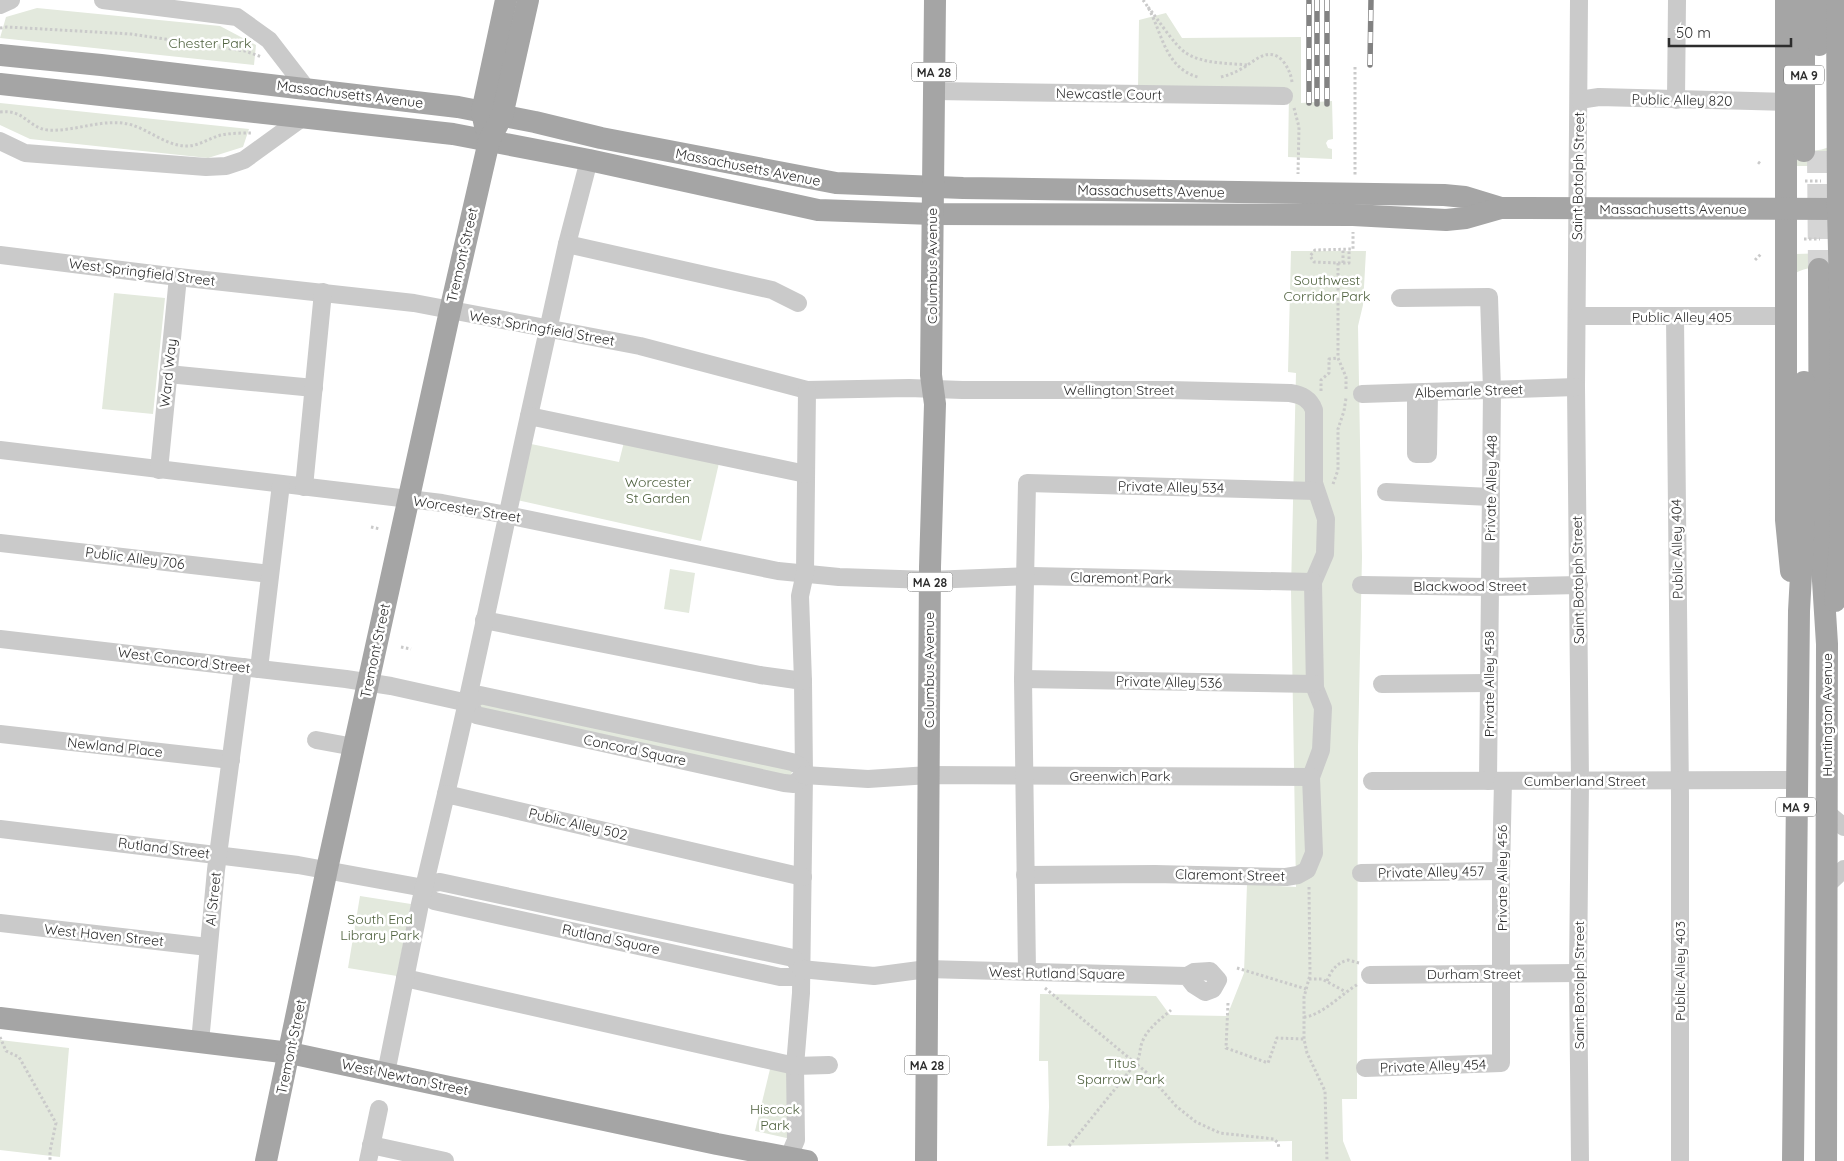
<svg xmlns="http://www.w3.org/2000/svg" width="1844" height="1161" font-family="Quicksand,sans-serif">
<style>
.green{fill:#e3e9dd}
.lines{fill:none;stroke-linecap:round;stroke-linejoin:round}
.major-tunnel{stroke:#d5d5d5;stroke-width:22;stroke-dasharray:22 11;stroke-linecap:butt}
.path{stroke:#cacaca;stroke-width:3;stroke-dasharray:2.5 2.5;stroke-linecap:butt}
.minor{stroke:#cacaca;stroke-width:18}
.major{stroke:#a5a5a5;stroke-width:22}
.rail-casing{stroke:#828282;stroke-width:5.5}
.rail{stroke:#fff;stroke-width:4;stroke-dasharray:11;stroke-linecap:butt}
.labels{text-anchor:middle;dominant-baseline:central;stroke-width:5;stroke-linejoin:round;paint-order:stroke}
.shield{fill:#fff;stroke:#6c6c6c;stroke-width:1}
.shield-label{font-size:12px;font-weight:bold;fill:#2d2d2d}
.park-label{font-size:14px;fill:#516341;stroke:#fff}
.street-label{font-size:14px;fill:#2d2d2d;stroke:#fff}
</style>
<rect width="100%" height="100%" fill="#fff"/>
<g class="green">
<polygon points="37,8 220,26 256,45 254,65 0,38 6,17"/>
<polygon points="1166,13 1182,38 1301,37 1301,103 1332,101 1333,139 1328,140 1326,143 1328,148 1332,149 1332,159 1288,157 1289,92 1138,88 1139,20"/>
<polygon points="0,103 249,129 243,147 208,158 30,139 0,125"/>
<path d="M1831 146 1829 166H1796L1795 147C1807 152 1819 152 1831 146Z"/>
<polygon points="1291,251 1366,251 1363,305 1358,326 1362,557 1358,747 1357,1099 1342,1099 1343,1141 1351,1161 1292,1161 1292,1141 1047,1146 1049,1107 1048,1061 1039,1061 1040,994 1156,996 1170,1015 1227,1016 1244,973 1247,884 1296,887 1291,590 1296,373 1288,372"/>
<path d="M1831 253 1830 273C1818 267 1806 266 1794 274L1795 254Z"/>
<polygon points="114,293 165,298 153,414 102,409"/>
<polygon points="624,442 719,463 701,541 517,500 531,444 619,462"/>
<polygon points="670,569 695,573 689,613 664,609"/>
<polygon points="481,702 793,769 790,778 479,710"/>
<polygon points="360,896 411,904 397,976 348,968"/>
<polygon points="0,1040 69,1048 60,1157 0,1150"/>
<polygon points="771,1065 790,1074 791,1139 755,1131"/>
</g>
<g class="lines">
<polyline class="major-tunnel" points="1818,151 1819,269"/>
<g class="path">
<path d="M1143 0C1162 24 1161 67 1198 77"/>
<path d="M1148 7C1158 19 1174 45 1186 53 1203 64 1228 63 1248 65"/>
<polyline points="0,28 7,27 131,34 245,51 262,57"/>
<polyline points="1355,67 1355,176"/>
<path d="M1221 77C1229 75 1236 72 1243 68 1256 60 1269 46 1283 61 1288 68 1291 74 1292 82"/>
<polyline points="1294,108 1299,127 1298,174"/>
<path d="M0 112C25 109 28 128 48 130 76 132 104 117 132 125 151 131 168 147 189 146 200 145 210 138 221 135 231 133 242 133 252 133"/>
<polyline points="1758,162 1762,165"/>
<polyline points="1805,181 1821,181"/>
<polyline points="1804,239 1820,239"/>
<polyline points="1755,260 1762,253"/>
<polyline points="1338,263 1349,263 1349,249"/>
<polyline points="1343,263 1343,249"/>
<polyline points="1346,389 1346,377 1338,358 1338,263 1314,262 1310,256 1315,250 1353,249 1353,232"/>
<polyline points="1321,391 1321,380 1329,373 1329,359 1338,358"/>
<polyline points="1333,484 1338,470 1338,429 1344,411 1346,398"/>
<polyline points="371,527 380,529"/>
<polyline points="401,647 411,649"/>
<polyline points="1309,887 1310,975 1304,997 1304,1039 1307,1053 1325,1091 1327,1161"/>
<polyline points="1237,968 1306,989"/>
<polyline points="1309,979 1322,979 1346,992"/>
<path d="M1327 981C1331 971 1336 963 1348 960L1359 963"/>
<polyline points="1045,988 1146,1072 1176,1106 1196,1122 1220,1133 1274,1139 1278,1143 1279,1148"/>
<polyline points="1228,1003 1226,1048 1268,1063 1277,1038 1304,1039"/>
<path d="M1304 1017C1321 1016 1343 993 1358 984"/>
<polyline points="0,1037 6,1051 19,1057 56,1123 50,1151 50,1161"/>
<path d="M1069 1146 1136 1063C1141 1056 1139 1048 1143 1040 1149 1027 1161 1019 1171 1010"/>
</g>
<g class="minor">
<polyline points="103,0 237,17 269,40 306,88"/>
<polyline points="1579,0 1576,387 1580,782 1578,973 1580,1161"/>
<polyline points="0,5 11,0"/>
<polyline points="934,91 1284,96"/>
<polyline points="1579,100 1599,97 1786,102"/>
<polyline points="1676,100 1677,0"/>
<polyline points="0,141 25,153 206,167 226,166 244,160 302,118"/>
<polyline points="567,244 589,160"/>
<path d="M0 255 178 277 414 303 640 346 807 390 909 388 962 390H1169L1290 393C1302 395 1310 399 1314 410V483L1326 519 1325 554 1313 582 1315 688 1323 708 1321 750 1311 777 1314 853 1307 870 1298 875 1286 877 1155 874 1025 875"/>
<polyline points="1400,298 1489,297 1492,390 1488,781"/>
<polyline points="1578,316 1786,316"/>
<polyline points="1675,317 1680,797 1680,1161"/>
<polyline points="168,374 314,388"/>
<polyline points="1416,393 1416,454 1428,454 1429,392"/>
<polyline points="1362,394 1576,387"/>
<polyline points="529,416 567,244 772,290 798,303"/>
<polyline points="0,450 442,503 507,515 778,571 839,577 930,580 1031,576 1313,582"/>
<polyline points="159,470 178,277"/>
<polyline points="304,487 323,292"/>
<polyline points="1386,492 1490,497"/>
<polyline points="0,543 270,574"/>
<polyline points="1361,585 1490,587 1579,585"/>
<polyline points="484,620 760,675 803,681 804,775 801,993 795,1066 796,1140 787,1161"/>
<polyline points="0,639 346,679 391,686 468,703 476,715 784,783 794,784 804,775"/>
<polyline points="259,669 281,484"/>
<polyline points="1023,679 1314,684"/>
<polyline points="803,681 800,596 805,573 807,390"/>
<polyline points="1382,684 1488,683"/>
<polyline points="468,703 480,695 792,762 800,766 804,775"/>
<polyline points="0,734 231,760"/>
<polyline points="316,740 354,747"/>
<polyline points="804,775 868,779 929,775 1311,777"/>
<polyline points="1372,781 1797,780"/>
<path d="M446 794C476 668 501 542 529 416L806 474"/>
<polyline points="1827,813 1844,827"/>
<polyline points="0,829 298,865 424,888"/>
<polyline points="1361,873 1501,871"/>
<polyline points="1827,885 1844,869"/>
<polyline points="424,888 425,894 434,901 780,977 794,977 801,969"/>
<polyline points="424,888 427,884 440,882 793,958 801,969"/>
<polyline points="0,923 208,947"/>
<polyline points="801,969 874,976 927,969 1187,976 1194,972 1210,971 1218,980 1213,989 1205,992 1194,985 1187,976"/>
<polyline points="1027,972 1023,679 1027,483 1315,491"/>
<polyline points="1370,975 1578,973"/>
<polyline points="405,978 795,1066 829,1065"/>
<polyline points="200,1042 216,870 243,667"/>
<polyline points="1365,1068 1501,1063 1501,871 1503,781"/>
<polyline points="386,1073 420,904 446,794 803,877"/>
<polyline points="371,1145 445,1161"/>
<polyline points="368,1161 379,1109"/>
</g>
<g class="major">
<polyline points="1786,0 1786,520 1791,571"/>
<polyline points="1804,0 1804,151"/>
<polyline points="1819,45 1819,0"/>
<polyline points="0,55 101,65 458,107 535,122 601,138 836,183 963,188 1444,195 1465,197 1501,208"/>
<polyline points="0,84 453,134 589,160 818,210 933,214 1353,215 1446,220 1466,218 1501,208 1844,209"/>
<polyline points="485,126 482,112 506,0"/>
<polyline points="1819,269 1820,533 1827,644 1826,1161"/>
<polyline points="1835,601 1840,546 1841,335 1838,209 1837,0"/>
<polyline points="0,1018 290,1053 717,1144 807,1161"/>
<polyline points="266,1161 327,869 450,311 489,141 502,116 528,0"/>
<polyline points="926,1161 930,567 935,404 931,375 935,0"/>
<polyline points="1793,1161 1799,611 1804,520 1804,382"/>
</g>
<g class="rail-casing">
<g id="rail">
<polyline points="1317,0 1317,104"/>
<polyline points="1327,0 1327,104"/>
<polyline points="1370,65 1371,0"/>
<polyline points="1309,103 1309,0"/>
</g>
</g>
<use href="#rail" class="rail"/>
</g>
<g class="labels">
<g class="shield">
<rect x="911.5" y="62.5" width="45" height="19" rx="4"/>
<rect x="1784" y="65.5" width="40" height="19" rx="4"/>
<rect x="907.5" y="572.5" width="45" height="19" rx="4"/>
<rect x="1776" y="797.5" width="40" height="19" rx="4"/>
<rect x="904.5" y="1055.5" width="45" height="19" rx="4"/>
</g>
<g class="shield-label">
<text x="934" y="72">MA 28</text>
<text x="1804" y="75">MA 9</text>
<text x="930" y="582">MA 28</text>
<text x="1796" y="807">MA 9</text>
<text x="927" y="1065">MA 28</text>
</g>
<g class="park-label">
<text x="210" y="43">Chester Park</text>
<text x="1327" y="280">Southwest<tspan x="1327" dy="16">Corridor Park</tspan></text>
<text x="658" y="482">Worcester<tspan x="658" dy="16">St Garden</tspan></text>
<text x="380" y="919">South End<tspan x="380" dy="16">Library Park</tspan></text>
<text x="1121" y="1063">Titus<tspan x="1121" dy="16">Sparrow Park</tspan></text>
<text x="775" y="1109">Hiscock<tspan x="775" dy="16">Park</tspan></text>
</g>
<g class="street-label">
<text transform="translate(350 94) rotate(7)">Massachusetts Avenue</text>
<text transform="translate(1109 94) rotate(1)">Newcastle Court</text>
<text transform="translate(1682 100) rotate(1)">Public Alley 820</text>
<text transform="translate(748 167) rotate(11)">Massachusetts Avenue</text>
<text transform="translate(1578 176) rotate(-89)">Saint Botolph Street</text>
<text transform="translate(1151 191) rotate(1)">Massachusetts Avenue</text>
<text x="1673" y="209">Massachusetts Avenue</text>
<text transform="translate(462 255) rotate(-77)">Tremont Street</text>
<text transform="translate(932 266) rotate(-90)">Columbus Avenue</text>
<text transform="translate(142 272) rotate(7)">West Springfield Street</text>
<text x="1682" y="317">Public Alley 405</text>
<text transform="translate(542 328) rotate(10)">West Springfield Street</text>
<text transform="translate(168 373) rotate(-84)">Ward Way</text>
<text x="1119" y="390">Wellington Street</text>
<text transform="translate(1469 391) rotate(-2)">Albemarle Street</text>
<text transform="translate(1171 487) rotate(1)">Private Alley 534</text>
<text transform="translate(1491 488) rotate(-89)">Private Alley 448</text>
<text transform="translate(467 509) rotate(9)">Worcester Street</text>
<text transform="translate(1677 549) rotate(-91)">Public Alley 404</text>
<text transform="translate(135 558) rotate(7)">Public Alley 706</text>
<text transform="translate(1121 578) rotate(1)">Claremont Park</text>
<text transform="translate(1578 580) rotate(-91)">Saint Botolph Street</text>
<text x="1470" y="586">Blackwood Street</text>
<text transform="translate(375 651) rotate(-78)">Tremont Street</text>
<text transform="translate(184 660) rotate(7)">West Concord Street</text>
<text transform="translate(929 670) rotate(-90)">Columbus Avenue</text>
<text transform="translate(1169 682) rotate(1)">Private Alley 536</text>
<text transform="translate(1489 684) rotate(-90)">Private Alley 458</text>
<text transform="translate(1827 715) rotate(-90)">Huntington Avenue</text>
<text transform="translate(115 747) rotate(6)">Newland Place</text>
<text transform="translate(635 750) rotate(12)">Concord Square</text>
<text x="1120" y="776">Greenwich Park</text>
<text x="1585" y="781">Cumberland Street</text>
<text transform="translate(578 824) rotate(13)">Public Alley 502</text>
<text transform="translate(164 848) rotate(7)">Rutland Street</text>
<text transform="translate(1431 872) rotate(-1)">Private Alley 457</text>
<text transform="translate(1230 875) rotate(1)">Claremont Street</text>
<text transform="translate(1502 878) rotate(-90)">Private Alley 456</text>
<text transform="translate(213 899) rotate(-84)">Al Street</text>
<text transform="translate(104 935) rotate(6)">West Haven Street</text>
<text transform="translate(611 939) rotate(12)">Rutland Square</text>
<text transform="translate(1680 971) rotate(-90)">Public Alley 403</text>
<text transform="translate(1057 973) rotate(1)">West Rutland Square</text>
<text x="1474" y="974">Durham Street</text>
<text transform="translate(1579 985) rotate(-90)">Saint Botolph Street</text>
<text transform="translate(291 1047) rotate(-78)">Tremont Street</text>
<text transform="translate(1433 1066) rotate(-2)">Private Alley 454</text>
<text transform="translate(405 1077) rotate(12)">West Newton Street</text>
</g>
</g>
<path d="M1669 38v8h122v-8" fill="none" stroke="#2d2d2d" stroke-width="2.5"/>
<text x="1676" y="38" font-size="15" fill="#2d2d2d" stroke="#ffffff" stroke-width="4" paint-order="stroke">50 m</text>
</svg>
